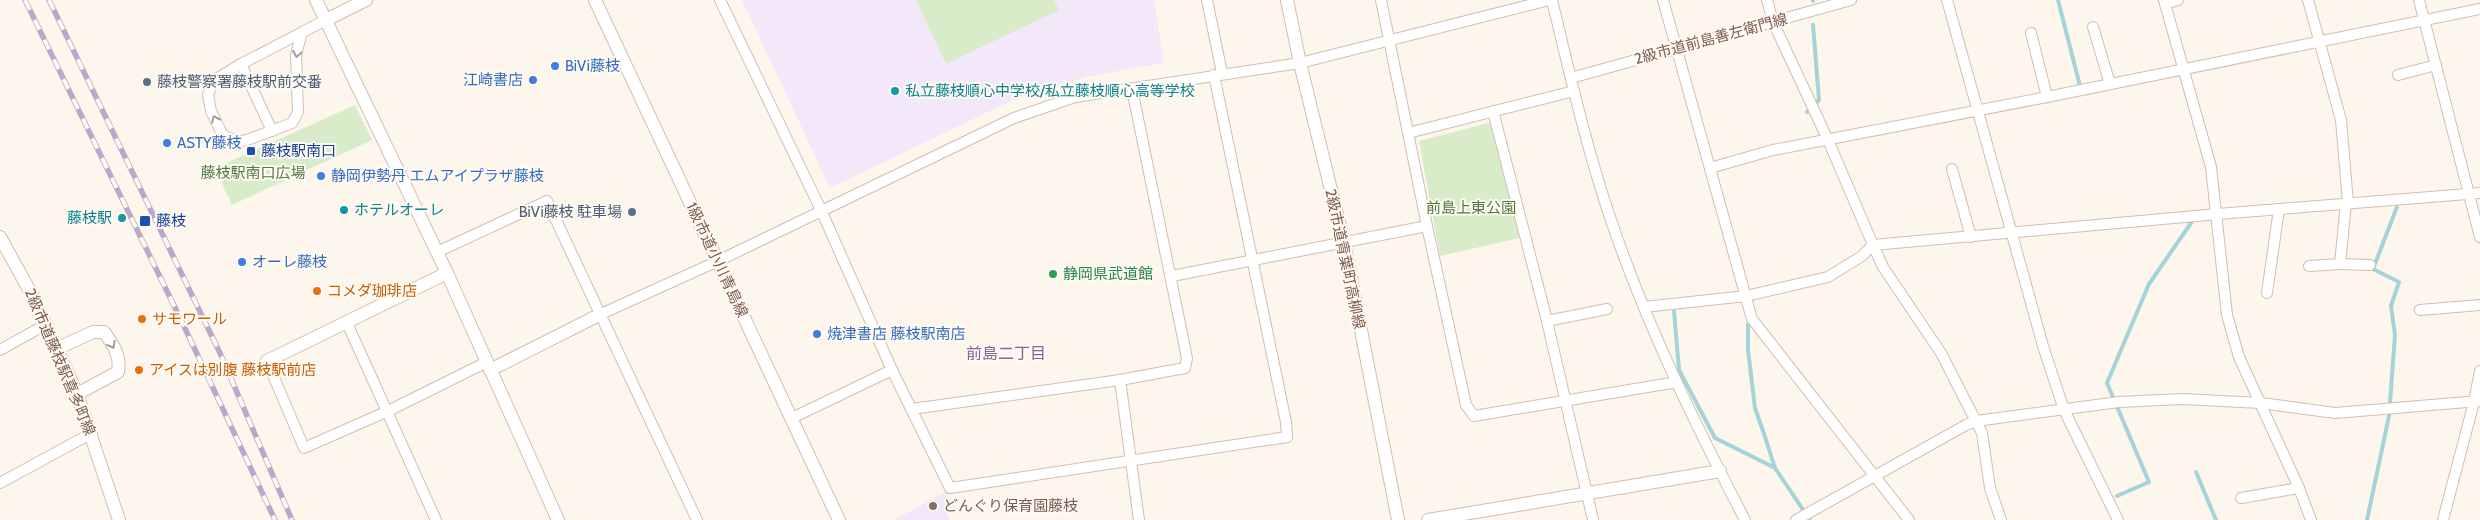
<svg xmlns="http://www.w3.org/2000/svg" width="2480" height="520" font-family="Cabin,'Noto Sans JP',sans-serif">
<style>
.education{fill:#f3e8fa}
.green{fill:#d8ecc9}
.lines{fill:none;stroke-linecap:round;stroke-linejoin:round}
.stream{stroke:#a5d3da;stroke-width:4}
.minor-casing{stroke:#d1beb0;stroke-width:12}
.tertiary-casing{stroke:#d1beb0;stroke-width:14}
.minor{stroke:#fff;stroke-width:10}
.tertiary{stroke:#fff;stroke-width:12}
.rail-casing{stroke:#b9a8c9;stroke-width:5.5}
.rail{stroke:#fffaf3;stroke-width:4;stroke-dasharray:11;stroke-linecap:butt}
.oneway{stroke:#af9d94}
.shop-dot{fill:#3f7fe0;stroke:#fffaf3;stroke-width:2}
.service-dot{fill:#5c6f8a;stroke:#fffaf3;stroke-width:2}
.culture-dot{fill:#0f9aa8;stroke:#fffaf3;stroke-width:2}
.transit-dot{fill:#1a4fb4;stroke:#fffaf3;stroke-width:2}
.leisure-dot{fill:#2e9e5b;stroke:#fffaf3;stroke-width:2}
.food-dot{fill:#e8710a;stroke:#fffaf3;stroke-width:2}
.education-dot{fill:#8d6e63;stroke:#fffaf3;stroke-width:2}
.labels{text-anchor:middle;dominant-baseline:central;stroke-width:4;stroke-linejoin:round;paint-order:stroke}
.street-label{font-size:15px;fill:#7a5c4d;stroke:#fffaf3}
.shop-label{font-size:15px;fill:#366cbe;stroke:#fffaf3;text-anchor:start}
.service-label{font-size:15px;fill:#4e5e75;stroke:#fffaf3;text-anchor:start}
.culture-label{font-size:15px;fill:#0d838f;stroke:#fffaf3;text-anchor:start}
.transit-label{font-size:15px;fill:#164399;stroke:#fffaf3;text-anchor:start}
.park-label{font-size:15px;fill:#537a41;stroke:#fffaf3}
.leisure-label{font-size:15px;fill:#27864d;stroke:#fffaf3;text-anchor:start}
.food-label{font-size:15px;fill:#c56008;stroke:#fffaf3;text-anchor:start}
.education-label{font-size:15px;fill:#785e54;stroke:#fffaf3;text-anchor:start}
.neighbourhood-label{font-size:16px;fill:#846695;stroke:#fffaf3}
</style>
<rect width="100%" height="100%" fill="#fdf6ec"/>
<g class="education">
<polygon points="742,0 1154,0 1164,63 1090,76 1017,98 830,188"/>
<polygon points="945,492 949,520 894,520"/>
</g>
<g class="green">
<polygon points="916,0 1054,0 1059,10 946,64"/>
<polygon points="355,105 372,140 232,205 215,168"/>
<polygon points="1492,122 1520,238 1440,256 1419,141"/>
</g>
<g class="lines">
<g class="stream">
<polyline points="1813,0 1813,1"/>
<polyline points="2058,0 2080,86"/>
<polyline points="1807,112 1819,100 1813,25"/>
<polyline points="1674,311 1679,370 1715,438 1775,468"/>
<polyline points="1748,324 1748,350 1755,408 1764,434 1775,468 1810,520"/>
<polyline points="2196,472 2216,520"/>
<polyline points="2117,496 2149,482 2107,383 2149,284 2191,223"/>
<polyline points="2367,520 2389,416 2395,335 2391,306 2399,282 2373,269 2397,207"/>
</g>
<g class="minor-casing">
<g id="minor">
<polyline points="720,0 821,210 892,370 950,488 1287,437 1286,422 1214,75"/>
<polyline points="1207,0 1222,73"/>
<polyline points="1381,0 1427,226 1466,405 1474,416 1677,382"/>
<path d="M1552 0C1570 75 1587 151 1612 223 1647 326 1695 424 1745 520"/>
<polyline points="1663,0 1752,319 1909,520"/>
<polyline points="1767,0 1773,22 1828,140 1873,245 1883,267 1941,353 1982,433 1990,488 2001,520"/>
<polyline points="1947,0 2043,346 2064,410 2118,520"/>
<polyline points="2164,0 2211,167 2227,315 2239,357 2299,488 2311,520"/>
<polyline points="2308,0 2341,120 2348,203"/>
<polyline points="2419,0 2480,237"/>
<polyline points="2165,4 2178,0"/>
<polyline points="326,20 302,32 296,55 298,112 292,123 247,140 237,142 222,134 211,111 208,95 213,81 241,64 326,20"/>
<polyline points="2093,27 2110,84"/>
<polyline points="2031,33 2047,97"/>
<polyline points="241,64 272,131"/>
<polyline points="2398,75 2436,65"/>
<polyline points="1571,78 1851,0"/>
<polyline points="1493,111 1547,321 1593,520"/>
<polyline points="1408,133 1574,91"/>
<polyline points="1710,168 1773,150 2047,97 2480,9"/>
<polyline points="1952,169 1971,237"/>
<polyline points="437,252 547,201 697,520"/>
<polyline points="2340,264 2370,265"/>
<polyline points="2309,266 2340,264 2346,203"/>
<polyline points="1172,276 1427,226"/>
<polyline points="2267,293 2279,209"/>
<polyline points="1644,307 1746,296 1828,277 1862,256 1873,245 2218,214 2480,193"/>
<polyline points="2420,310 2480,305"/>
<polyline points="601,314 718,261 1014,118 1075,97 1300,63 1549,0"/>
<polyline points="1547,321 1607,309"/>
<polyline points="347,323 436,520"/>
<polyline points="0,350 45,325"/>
<polyline points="267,361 304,448 388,411 487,362"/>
<polyline points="1120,380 1139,520"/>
<polyline points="912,409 1120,380 1185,368 1187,358 1132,89"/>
<polyline points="792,418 892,370"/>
<polyline points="0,483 92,433"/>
<polyline points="2241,498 2299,488"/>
<polyline points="1796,520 1966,425 1976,421 2119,402 2182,399 2261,403 2335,413 2480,401"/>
<polyline points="2443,520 2474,402 2480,371"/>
</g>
</g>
<g class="tertiary-casing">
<g id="tertiary">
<polyline points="316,0 447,273 558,520"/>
<polyline points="595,0 839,520"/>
<polyline points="1287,0 1300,63 1344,243 1398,520"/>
<polyline points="326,20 366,0"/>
<polyline points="0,237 32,295 77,394 119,520"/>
<path d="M56 349 93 332H104C113 344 121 356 118 372L77 394"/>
<polyline points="267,361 447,273"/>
<polyline points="490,370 601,314"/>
<polyline points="1428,520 1720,471"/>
</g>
</g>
<use href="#minor" class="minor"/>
<use href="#tertiary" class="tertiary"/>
<g class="rail-casing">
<g id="rail">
<polyline points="25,0 182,322 275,520"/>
<polyline points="49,0 220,353 292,520"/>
</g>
</g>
<use href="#rail" class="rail"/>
</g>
<defs><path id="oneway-chevron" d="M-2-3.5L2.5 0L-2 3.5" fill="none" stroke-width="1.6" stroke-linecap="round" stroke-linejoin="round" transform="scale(1.25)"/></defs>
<g class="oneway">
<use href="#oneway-chevron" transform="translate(297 54) rotate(100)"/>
<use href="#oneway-chevron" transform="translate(215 119) rotate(-114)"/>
<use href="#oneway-chevron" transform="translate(112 345) rotate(61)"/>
</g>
<g class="shop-dot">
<circle cx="555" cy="66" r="5"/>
<circle cx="533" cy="80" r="5"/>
<circle cx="167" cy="143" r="5"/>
<circle cx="321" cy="176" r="5"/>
<circle cx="242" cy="262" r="5"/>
<circle cx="817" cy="334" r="5"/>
</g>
<g class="service-dot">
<circle cx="147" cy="82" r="5"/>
<circle cx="632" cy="212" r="5"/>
</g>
<g class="culture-dot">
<circle cx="895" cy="91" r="5"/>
<circle cx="344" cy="210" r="5"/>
<circle cx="122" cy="218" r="5"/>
</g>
<g class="transit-dot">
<rect x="246" y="146" width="10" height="10" rx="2.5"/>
<rect x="139" y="215" width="12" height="12" rx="2.5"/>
</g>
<circle class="leisure-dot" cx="1053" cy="274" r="5"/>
<g class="food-dot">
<circle cx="317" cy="291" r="5"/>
<circle cx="142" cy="319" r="5"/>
<circle cx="139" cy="370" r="5"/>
</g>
<circle class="education-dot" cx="933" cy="506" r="5"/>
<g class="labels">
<g class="street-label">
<text transform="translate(1711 39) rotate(-15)">2級市道前島善左衛門線</text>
<text transform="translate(1345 259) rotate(78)">2級市道青葉町高柳線</text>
<text transform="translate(717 260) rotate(65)">1級市道小川青島線</text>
<text transform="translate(60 362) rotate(67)">2級市道藤枝駅喜多町線</text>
</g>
<g class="shop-label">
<text x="565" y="66">BiVi藤枝</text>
<text x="523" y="80" text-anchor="end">江崎書店</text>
<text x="177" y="143">ASTY藤枝</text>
<text x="331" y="176">静岡伊勢丹 エムアイプラザ藤枝</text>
<text x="252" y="262">オーレ藤枝</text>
<text x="827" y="334">焼津書店 藤枝駅南店</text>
</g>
<g class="service-label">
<text x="157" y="82">藤枝警察署藤枝駅前交番</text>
<text x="622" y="212" text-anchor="end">BiVi藤枝 駐車場</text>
</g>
<g class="culture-label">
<text x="905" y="91">私立藤枝順心中学校/私立藤枝順心高等学校</text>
<text x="354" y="210">ホテルオーレ</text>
<text x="112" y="218" text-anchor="end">藤枝駅</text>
</g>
<g class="transit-label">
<text x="261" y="151">藤枝駅南口</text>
<text x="156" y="221">藤枝</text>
</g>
<g class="park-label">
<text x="253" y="173">藤枝駅南口広場</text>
<text x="1471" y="208">前島上東公園</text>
</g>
<g class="leisure-label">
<text x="1063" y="274">静岡県武道館</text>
</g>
<g class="food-label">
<text x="327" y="291">コメダ珈琲店</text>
<text x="152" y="319">サモワール</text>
<text x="149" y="370">アイスは別腹 藤枝駅前店</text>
</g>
<g class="education-label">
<text x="943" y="506">どんぐり保育園藤枝</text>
</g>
<g class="neighbourhood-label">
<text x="1006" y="353">前島二丁目</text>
</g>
</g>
</svg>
